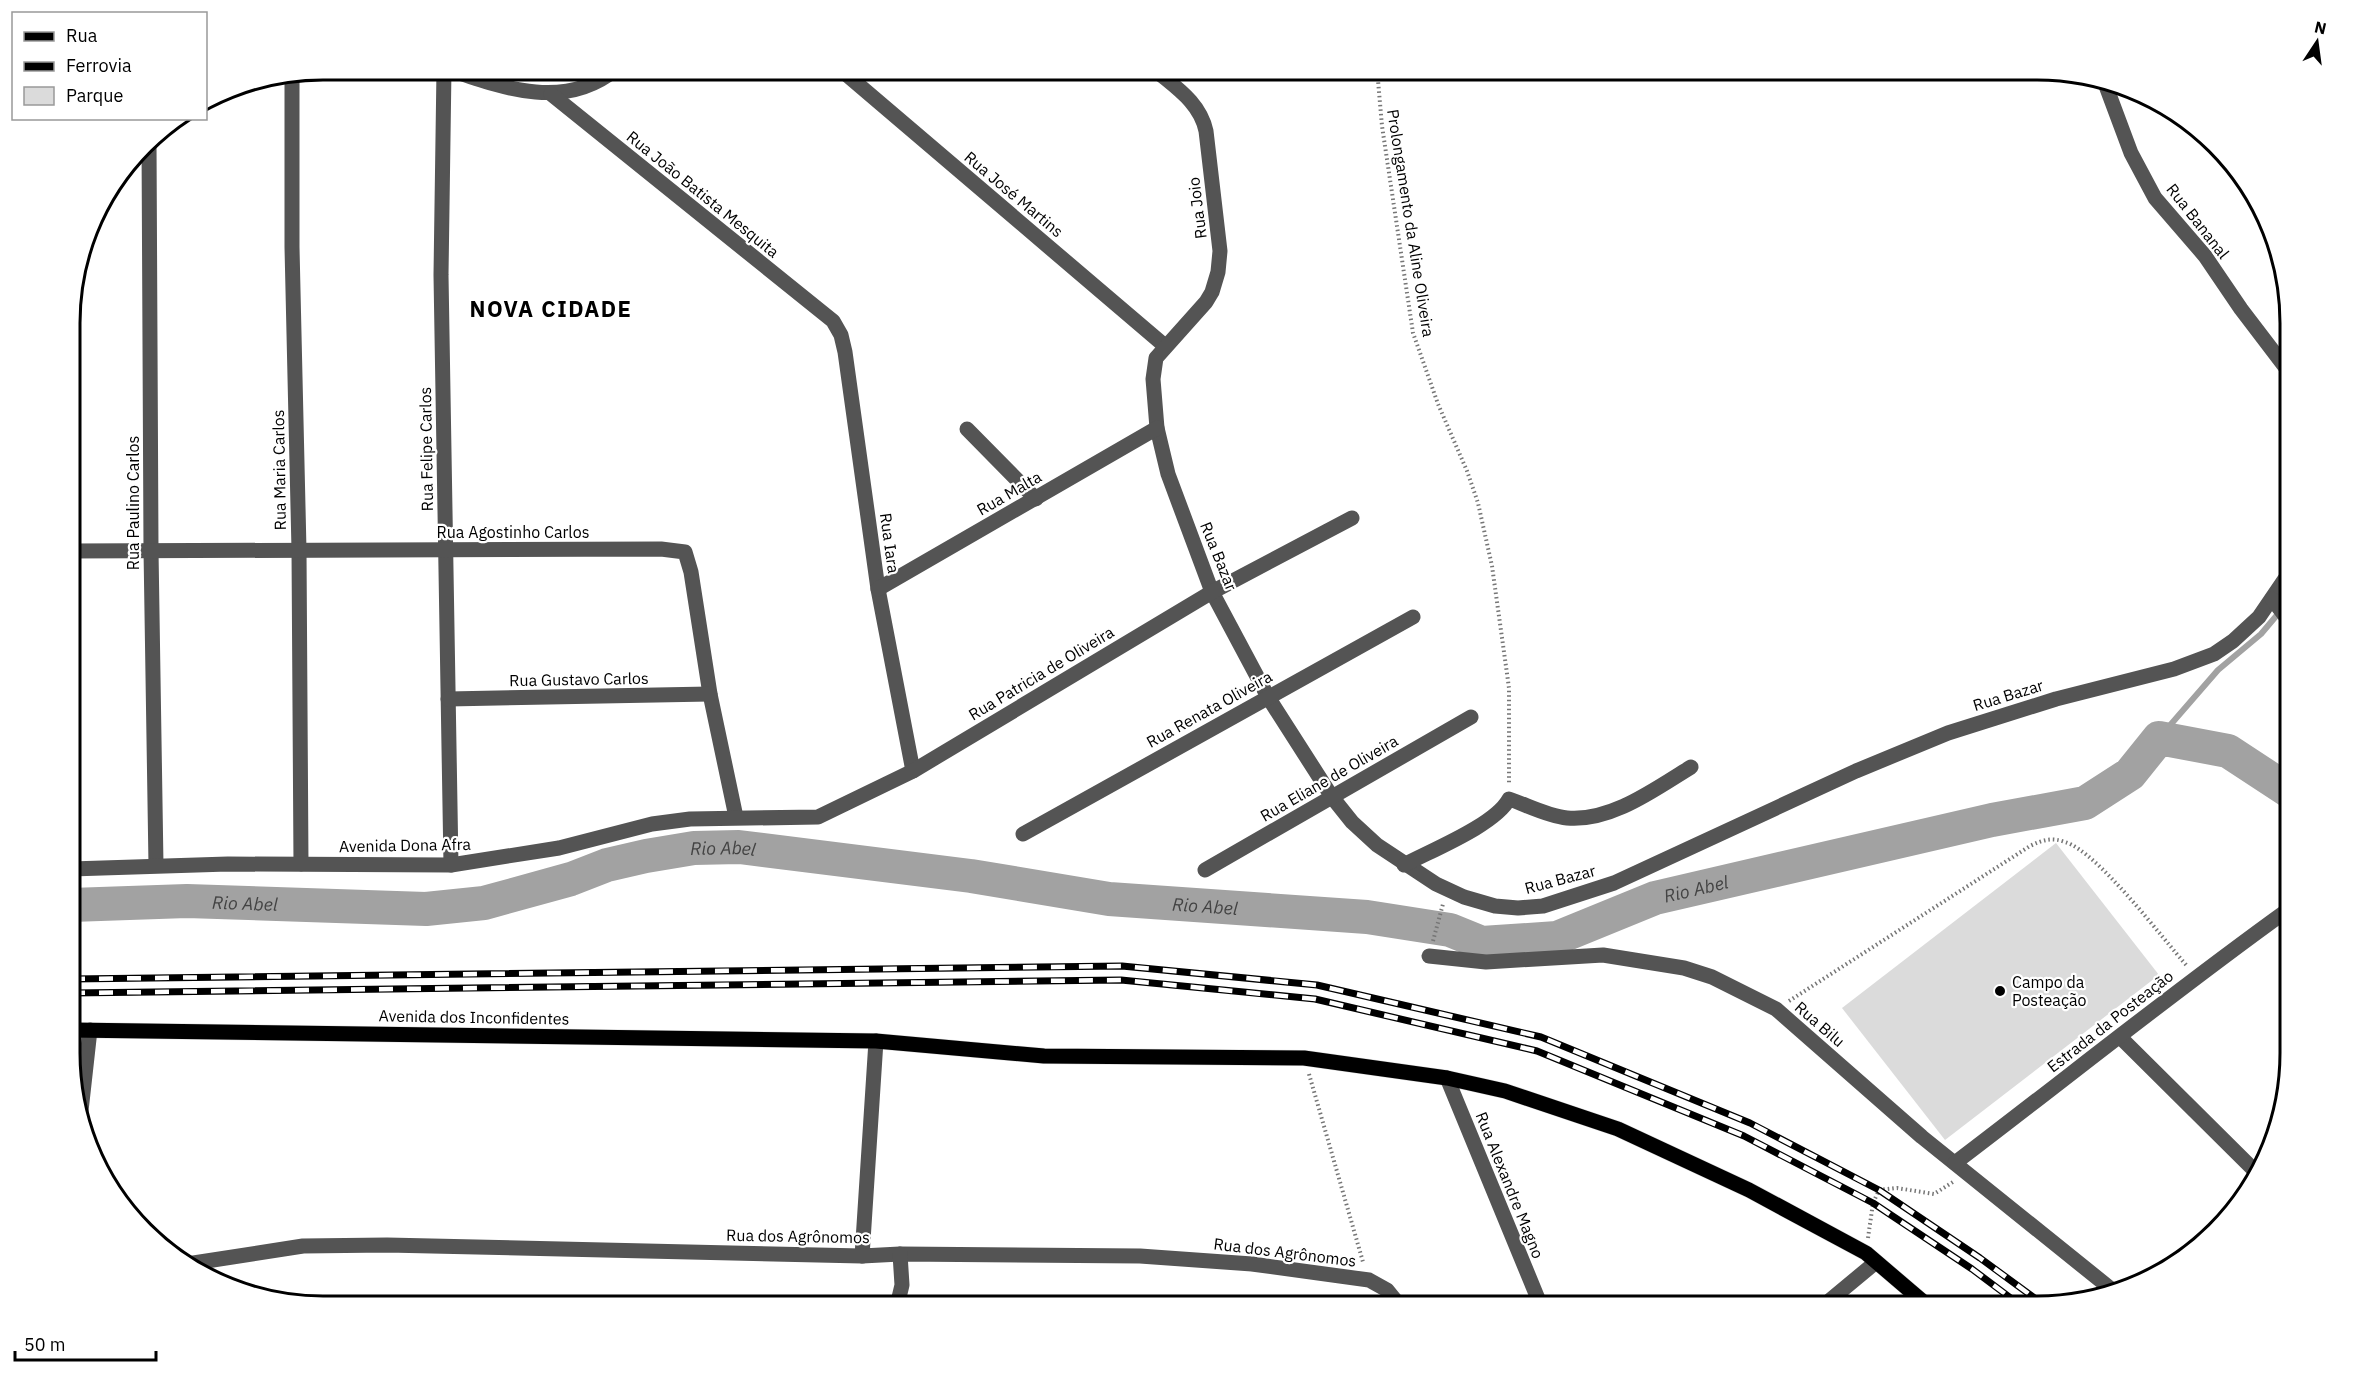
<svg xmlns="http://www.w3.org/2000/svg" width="2359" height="1375" font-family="'IBM Plex Sans',sans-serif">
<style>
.green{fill:#dbdbdb}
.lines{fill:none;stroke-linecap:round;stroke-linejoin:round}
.stream{stroke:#a2a2a2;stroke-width:6}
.river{stroke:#a2a2a2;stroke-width:34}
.major-casing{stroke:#dbdbdb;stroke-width:16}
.path{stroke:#767676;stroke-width:4;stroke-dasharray:1.5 3;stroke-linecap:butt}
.minor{stroke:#545454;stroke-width:15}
.major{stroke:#000;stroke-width:15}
.rail-casing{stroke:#000;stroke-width:7}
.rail{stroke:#fff;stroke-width:4.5;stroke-dasharray:14;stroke-linecap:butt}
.poi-dot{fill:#000;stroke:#fff;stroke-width:2}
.labels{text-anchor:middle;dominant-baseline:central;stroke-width:4.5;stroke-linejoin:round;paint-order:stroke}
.street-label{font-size:16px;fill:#000;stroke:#fff}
.poi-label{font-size:16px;fill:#000;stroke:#fff;text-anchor:start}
.water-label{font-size:18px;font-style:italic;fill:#434343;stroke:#fff}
.district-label{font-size:22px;font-weight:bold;letter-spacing:1.5px;fill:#000;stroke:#fff}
.rim{fill:none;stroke:#000;stroke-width:3}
</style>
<rect width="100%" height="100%" fill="#fff"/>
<polygon class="green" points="2056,843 2159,975 1945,1140 1842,1008"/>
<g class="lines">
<polyline class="stream" points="2159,738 2218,670 2261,634 2288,602 2289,597"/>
<path class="river" id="s1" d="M71 905 187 901 426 909 484 903 571 879 607 865 646 856 694 848 739 847 971 876 1109 899 1367 917 1450 930 1482 943 1557 938 1655 898 1992 820 2085 803 2130 774 2159 738 2228 751 2289 791"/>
<g class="major-casing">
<polyline id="major" points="71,1030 876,1041 1044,1056 1304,1058 1447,1078 1505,1091 1618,1129 1749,1190 1866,1253 1928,1306"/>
</g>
<g class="path">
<polyline points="1377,69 1382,126 1413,333 1438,404 1467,471 1478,503 1492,566 1509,688 1509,783"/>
<polyline points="1433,941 1443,904"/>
<path d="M1789 1001 2030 846C2042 840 2052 837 2065 842 2098 852 2162 938 2188 967"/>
<polyline points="1309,1074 1363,1262"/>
<polyline points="1868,1238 1873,1203 1879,1190 1897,1188 1934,1194 1953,1182"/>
</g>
<g class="minor">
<polyline points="444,69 441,275 451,865"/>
<path d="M448 69C503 88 565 111 616 69"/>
<polyline points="840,69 1165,346"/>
<path d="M1154 69C1175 87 1200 102 1206 131L1220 251 1218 272 1212 292 1206 302 1156 358 1153 379 1157 428 1168 474 1212 592 1268 697 1332 797 1352 822 1377 845 1436 884 1464 897 1495 906 1518 908 1543 906 1614 883 1856 771 1948 733 2056 699 2174 669 2214 654 2233 641 2259 617 2289 573"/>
<polyline points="292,75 292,247 299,550 301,864"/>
<polyline points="2103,78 2131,153 2155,198 2205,256 2241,309 2289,372"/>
<polyline points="223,90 236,86"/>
<polyline points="551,94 833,321 841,335 845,352 878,589 913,771"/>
<polyline points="149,140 151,550 156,865"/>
<polyline points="967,429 1036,499"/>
<polyline points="71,551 661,549 685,552 691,572 710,694 736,817"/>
<polyline points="878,589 1157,428"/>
<polyline points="2272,599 2289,621"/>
<polyline points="448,699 710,694"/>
<polyline points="1023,834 1413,617"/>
<path d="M1404 865C1432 850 1495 825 1509 799 1527 805 1547 816 1567 818 1611 822 1655 789 1691 767"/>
<polyline points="71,869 228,864 451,865 559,848 652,824 690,819 818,817 913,771 1212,592 1352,518"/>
<polyline points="1205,870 1471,717"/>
<polyline points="1429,956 1486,962 1603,955 1684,968 1712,977 1776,1009 1922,1137 2116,1293"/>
<polyline points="2121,1038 2258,1174"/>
<polyline points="1447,1078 1541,1306"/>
<polyline points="81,1111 90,1030"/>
<path d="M1955 1163C2067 1078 2176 990 2289 909"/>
<polyline points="862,1256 876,1041"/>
<polyline points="187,1264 303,1246 387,1245 862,1256 900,1254 1140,1256 1252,1264 1369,1280 1387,1290 1400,1306"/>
<polyline points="897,1306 902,1285 900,1254"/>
<polyline points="1823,1306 1876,1262"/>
</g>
<use href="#major" class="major"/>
<g class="rail-casing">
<g id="rail">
<polyline points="71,979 1122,966 1317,985 1541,1037 1750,1123 1879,1190 1980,1258 2044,1305"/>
<polyline points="71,993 1121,980 1315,999 1537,1051 1744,1136 1873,1203 1972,1269 2020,1305"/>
</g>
</g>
<use href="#rail" class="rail"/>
</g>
<circle class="poi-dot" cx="2000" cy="991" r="6"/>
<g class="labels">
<g class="street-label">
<text transform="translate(703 194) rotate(39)">Rua João Batista Mesquita</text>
<text transform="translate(1014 194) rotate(40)">Rua José Martins</text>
<text transform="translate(1197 208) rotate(-97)">Rua Joio</text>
<text transform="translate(2198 221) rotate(52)">Rua Bananal</text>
<text transform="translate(1411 223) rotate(81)">Prolongamento da Aline Oliveira</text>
<text transform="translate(426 449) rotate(-91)">Rua Felipe Carlos</text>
<text transform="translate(279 470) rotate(-91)">Rua Maria Carlos</text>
<text transform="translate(1009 493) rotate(-30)">Rua Malta</text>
<text transform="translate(133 503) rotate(-90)">Rua Paulino Carlos</text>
<text x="513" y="532">Rua Agostinho Carlos</text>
<text transform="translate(890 543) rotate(82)">Rua Iara</text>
<text transform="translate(1219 556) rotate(68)">Rua Bazar</text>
<text transform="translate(1041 673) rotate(-31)">Rua Patricia de Oliveira</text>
<text transform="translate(579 679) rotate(-1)">Rua Gustavo Carlos</text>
<text transform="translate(2008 695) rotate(-17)">Rua Bazar</text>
<text transform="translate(1209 709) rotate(-29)">Rua Renata Oliveira</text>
<text transform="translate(1329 778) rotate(-30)">Rua Eliane de Oliveira</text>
<text transform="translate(405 845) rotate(-1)">Avenida Dona Afra</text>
<text transform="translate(1560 879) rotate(-15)">Rua Bazar</text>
<text transform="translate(474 1017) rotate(1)">Avenida dos Inconfidentes</text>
<text transform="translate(2110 1021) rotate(-38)">Estrada da Posteação</text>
<text transform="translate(1820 1024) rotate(41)">Rua Bilu</text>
<text transform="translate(1510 1185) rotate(68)">Rua Alexandre Magno</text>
<text transform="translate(798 1236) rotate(1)">Rua dos Agrônomos</text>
<text transform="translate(1285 1252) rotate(7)">Rua dos Agrônomos</text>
</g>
<g class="poi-label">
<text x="2012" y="982">Campo da<tspan x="2012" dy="18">Posteação</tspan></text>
</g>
<g class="water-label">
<text stroke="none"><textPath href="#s1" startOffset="660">Rio Abel</textPath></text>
<text stroke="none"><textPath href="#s1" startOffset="1650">Rio Abel</textPath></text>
<text stroke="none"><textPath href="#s1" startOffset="174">Rio Abel</textPath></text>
<text stroke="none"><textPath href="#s1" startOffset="1146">Rio Abel</textPath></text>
</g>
<g class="district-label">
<text x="551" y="308">NOVA CIDADE</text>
</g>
</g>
<path d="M0 0H2359V1375H0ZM323 80H2037A243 243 0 0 1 2280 323V1053A243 243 0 0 1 2037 1296H323A243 243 0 0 1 80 1053V323A243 243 0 0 1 323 80Z" fill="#fff" fill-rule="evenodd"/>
<path class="rim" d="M323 80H2037A243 243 0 0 1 2280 323V1053A243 243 0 0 1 2037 1296H323A243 243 0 0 1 80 1053V323A243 243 0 0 1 323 80Z"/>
<rect x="12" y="12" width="195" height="108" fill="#ffffff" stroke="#999999" stroke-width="1.5"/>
<rect x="24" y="32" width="30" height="9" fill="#000000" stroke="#999999" stroke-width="1.5"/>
<text x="66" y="42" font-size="18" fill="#000000">Rua</text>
<rect x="24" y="62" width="30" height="9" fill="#000000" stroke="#999999" stroke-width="1.5"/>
<text x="66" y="72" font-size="18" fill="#000000">Ferrovia</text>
<rect x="24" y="87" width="30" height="18" fill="#dbdbdb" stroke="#999999" stroke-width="1.5"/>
<text x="66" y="102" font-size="18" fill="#000000">Parque</text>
<g transform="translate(2317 42) rotate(13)" stroke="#ffffff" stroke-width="4.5" paint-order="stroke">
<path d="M0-4.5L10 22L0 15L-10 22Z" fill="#000000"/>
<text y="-9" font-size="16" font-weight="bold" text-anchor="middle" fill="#000000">N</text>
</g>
<path d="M15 1351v9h141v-9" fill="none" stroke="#000000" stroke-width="3"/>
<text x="24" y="1351" font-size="18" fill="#000000" stroke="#ffffff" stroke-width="4.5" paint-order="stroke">50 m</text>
</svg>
